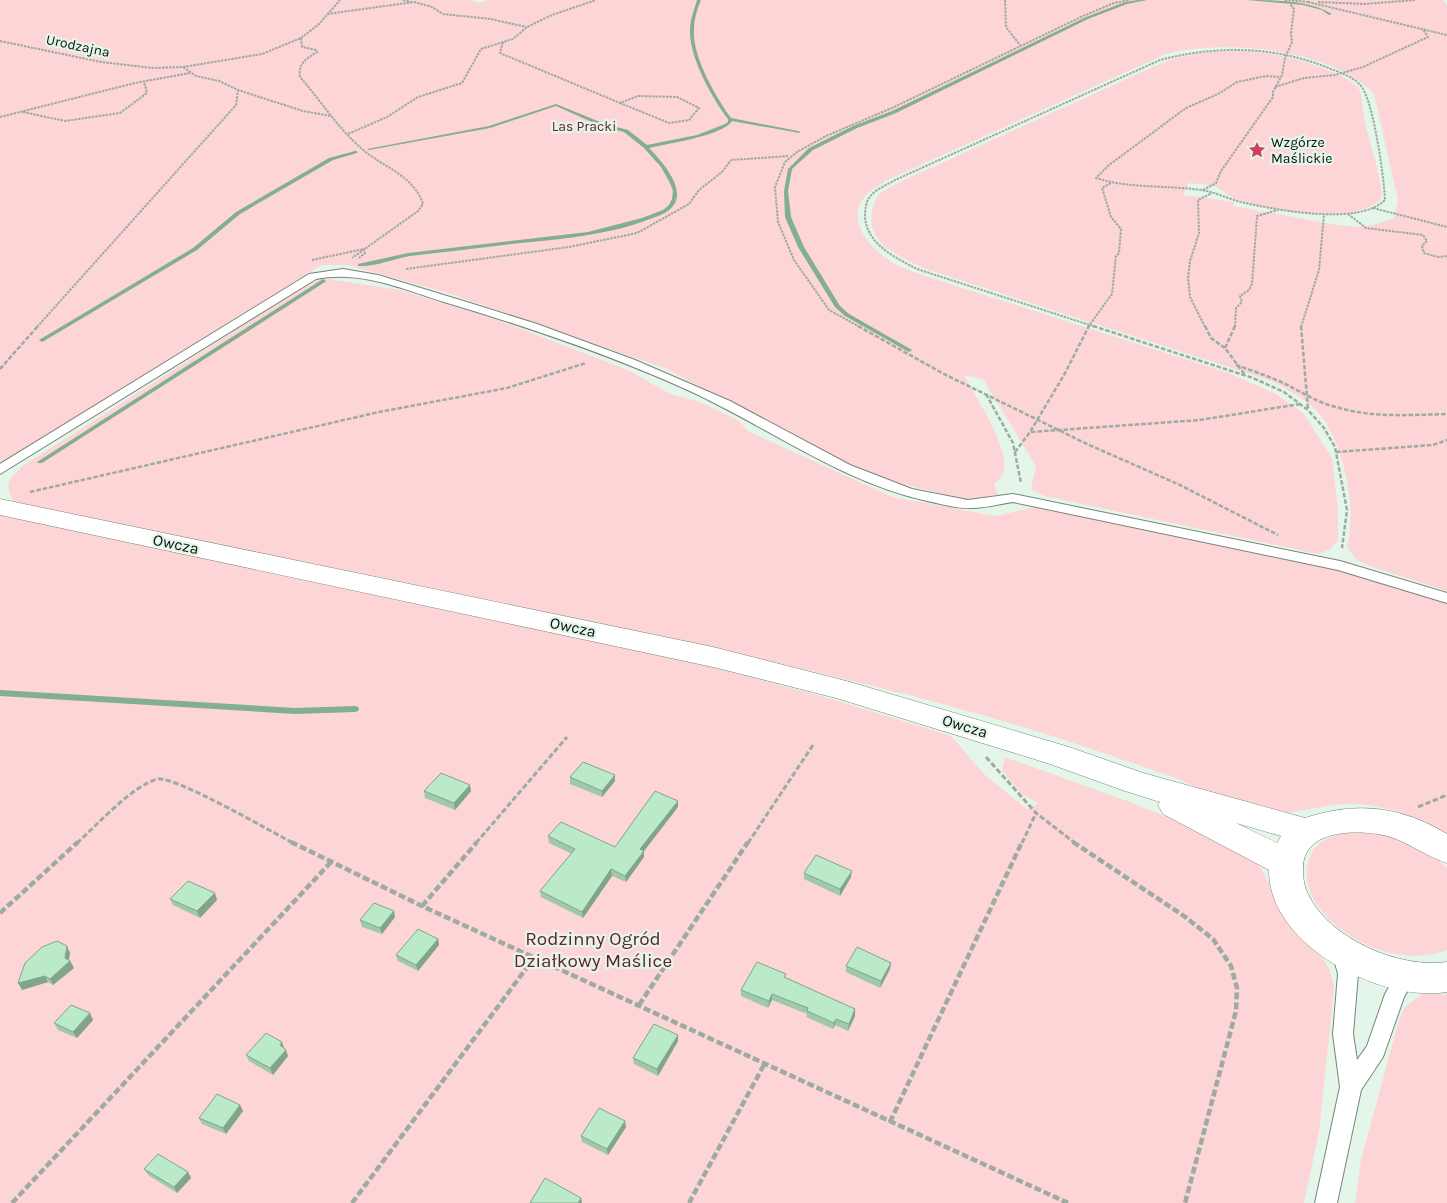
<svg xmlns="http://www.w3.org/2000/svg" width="1447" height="1203" font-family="Karla,sans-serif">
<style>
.green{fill:#fdd5d7}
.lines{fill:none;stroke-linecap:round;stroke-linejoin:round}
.stream{fill:#82af8f;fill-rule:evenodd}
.service-casing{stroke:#76857a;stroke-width:2}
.minor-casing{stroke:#76857a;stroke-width:1}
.path-far3{stroke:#9daba1;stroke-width:2;stroke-dasharray:2.5 1;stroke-linecap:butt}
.path-far2{stroke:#9daba1;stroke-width:2.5;stroke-dasharray:4.5 2;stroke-linecap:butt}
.path-far1{stroke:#9daba1;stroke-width:3;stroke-dasharray:5.5 2.5;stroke-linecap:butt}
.path{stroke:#9daba1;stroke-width:4.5;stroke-dasharray:7 3;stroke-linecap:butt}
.service{fill:#fff;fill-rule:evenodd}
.minor{fill:#fff;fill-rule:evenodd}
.wall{fill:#a0c9ab}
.shaded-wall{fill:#82a48b}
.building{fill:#baeac7;stroke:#82a48b}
.labels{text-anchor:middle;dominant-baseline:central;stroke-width:4.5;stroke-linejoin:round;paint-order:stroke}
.far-street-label{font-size:14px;fill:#0b110c;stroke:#e4f5e9}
.far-park-label{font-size:14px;fill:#65212c;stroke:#e4f5e9}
.far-poi-label{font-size:14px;fill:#0b110c;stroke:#e4f5e9;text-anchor:start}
.street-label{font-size:16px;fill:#0b110c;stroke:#e4f5e9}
.near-park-label{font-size:19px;fill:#65212c;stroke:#e4f5e9}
</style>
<rect width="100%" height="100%" fill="#e4f5e9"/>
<g class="green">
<path d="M0 0H470L479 3 487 0H1443L1447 6V591L1372 567 1357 560 1347 547C1358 509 1343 436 1314 408 1302 397 1286 389 1272 381L926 269C902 258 866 244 872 212 873 207 875 200 877 197 882 190 896 185 904 180L1166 61C1218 45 1279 49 1330 71 1340 75 1352 80 1359 89 1362 94 1362 105 1363 111 1367 140 1380 168 1382 197 1360 227 1269 210 1238 200 1229 197 1221 189 1216 187 1208 184 1198 184 1189 183L1183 195 1234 202 1233 206 1337 225 1357 227 1374 225 1394 218 1398 200 1374 94C1331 48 1224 39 1166 54L885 181C878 186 869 191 864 198 845 222 873 251 893 263 907 271 925 275 940 281L1229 373 1276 394 1303 413 1332 458 1338 510V540L1331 549 1318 554 1044 496 1031 489 1036 466 983 379 964 375C975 397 1014 452 1002 476 1001 478 996 482 994 484L998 494 972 501 891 481 812 448 667 369 451 294 348 265H321L14 457 0 462Z"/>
<path d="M321 278 399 290 498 320 630 371 670 394 697 401 738 420 748 431 892 497 996 516 1035 507 1345 572 1447 603V833C1412 814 1374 800 1333 805 1303 809 1285 818 1253 809 1224 801 1197 786 1170 776 1100 752 1029 727 957 708 790 663 620 627 450 592 304 562 159 532 13 502 4 483 9 478 24 465L312 282Z"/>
<path d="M0 514 708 666 835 700 951 736 985 775 1027 809 1038 804 1021 793 1002 770 1005 757 1130 802 1236 846C1248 854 1261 864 1267 879 1273 892 1276 905 1284 917 1302 945 1330 951 1334 988L1319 1132 1304 1203H0Z"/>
<path d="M1362 832C1395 836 1422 845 1447 868V950C1426 958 1402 957 1380 950 1347 939 1303 907 1307 868 1308 859 1312 850 1319 844 1330 834 1348 833 1362 832Z"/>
<polygon points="1422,994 1447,994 1447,1203 1355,1203 1361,1160 1399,1020 1405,1007"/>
</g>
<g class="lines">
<g class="stream">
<path d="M697 0H701C697 10 694 19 694 30 692 56 716 97 731 118L798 131 800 132V133L732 121C725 135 666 144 649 148 661 160 687 189 673 206 668 213 658 216 650 219 606 236 559 239 512 244 478 248 444 252 410 256 393 259 375 267 358 266V264L408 253 588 232 642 218 663 210 669 205 672 199 673 191 670 183 661 167 644 148 624 132 601 126 556 106 490 128 369 150 367 149 489 126 556 104 605 124 628 130 647 145 697 135 725 124 728 122V119C712 98 689 57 690 30 690 20 694 10 697 0Z"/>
<polygon points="1138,0 1147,0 1127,4 1088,19 896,113 857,128 813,150 792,169 788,191 791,217 804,247 840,306 849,314 912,350 909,352 907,351 845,316 835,307 798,247 785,217 784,191 788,169 809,148 853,126 892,111 1086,17 1125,2"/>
<path d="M1247 0C1274 0 1309 0 1332 14L1329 15 1322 10 1303 5Z"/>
<polygon points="355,151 357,151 357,153 333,160 240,214 197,250 44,341 42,342 39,340 193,248 236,212 329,158"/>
<polygon points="323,279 326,281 325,282 42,463 38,463 37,462"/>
<polygon points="0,690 295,708 355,706 358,707 359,709 358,711 355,712 295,714 0,696"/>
</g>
<g class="service-casing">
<g id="service">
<path d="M343 269 378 275 470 303 537 324 635 360 730 401 850 465 912 489 968 500 1013 494 1340 561 1447 593V603L1338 570 1013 502C999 504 986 508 972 508 957 509 942 504 927 501 842 482 771 429 692 392 613 356 528 327 444 302 403 289 360 270 316 279L0 474V464L309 274Z"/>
<polygon points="1342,944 1349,946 1358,974 1353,1034 1357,1060 1367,1046 1385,994 1399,970 1406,968 1413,970 1416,976 1404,997 1383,1057 1361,1090 1337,1203 1315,1203 1340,1087 1333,1034 1338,974 1332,952 1335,946"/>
</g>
</g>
<g class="minor-casing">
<path id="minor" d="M0 499 713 647 850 682 1069 747 1143 773 1305 818C1356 801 1401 806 1447 834V863C1422 855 1404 838 1378 834 1351 830 1302 831 1303 869 1303 878 1304 886 1308 894 1329 939 1400 969 1447 962V992C1381 1003 1268 945 1269 870L1163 814 1158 805 1160 802 1125 791 1047 763 836 698 713 667 0 515ZM1236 823 1281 836 1277 843Z"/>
</g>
<g class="path-far3">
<polyline points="403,0 411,2"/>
<polyline points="1005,0 1006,27 1020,45"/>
<polyline points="1285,0 1310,2"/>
<polyline points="1308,2 1447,35"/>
<polyline points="1318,2 1365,4 1415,0"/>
<polyline points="327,14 414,2 432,7 443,14 491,19 526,27"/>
<path d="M301 38 302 47 316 50 317 52C306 59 298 63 300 77 322 102 340 132 367 153 388 169 414 177 423 204L418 211 352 258"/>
<polyline points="0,41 101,62 153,68 183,67 262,54 301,38 319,24 340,0"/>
<polyline points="503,42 500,53 620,103"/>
<polyline points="183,67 196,76 219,81 238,90 303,111 331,116"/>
<polyline points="1275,87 1304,78 1335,75 1363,67 1428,37 1423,29"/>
<polygon points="638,96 677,97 699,108 689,120 669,123 620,103"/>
<polyline points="23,112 65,121 120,113 147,93 144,82"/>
<polyline points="0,117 135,83 190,73"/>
<polyline points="348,134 387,117 418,97 462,83 481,49 513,39 527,27 552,15 596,0"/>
<polyline points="1203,190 1216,183 1221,171 1273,97 1273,92 1282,75 1285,58 1292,42 1291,33 1294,9 1290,4"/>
<polyline points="1373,208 1447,227"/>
<polyline points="1348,214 1366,228 1423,235 1427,241 1422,246 1424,253 1438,257 1447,256"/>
<polyline points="312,260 364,249 365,253 359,258"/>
<polyline points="406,269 569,247 637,233 689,204 699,190 722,172 731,160 789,156"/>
<polyline points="37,327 236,105 238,90"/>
<polyline points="860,327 829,310 794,260 778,222 775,187 785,162 797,152 826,136 892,108 1081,17 1114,3 1130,0"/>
<polyline points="1088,327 1112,294 1116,256 1119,253 1121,229 1111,217 1102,188 1111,183"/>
<path d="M1096 327 917 269C896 258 866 244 865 216 865 211 866 202 869 198 875 189 887 185 895 180L1160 60C1216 45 1277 46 1331 69 1341 73 1357 78 1363 89 1374 107 1384 177 1385 200 1359 226 1278 210 1245 203 1230 200 1216 192 1201 190 1167 185 1130 189 1096 178L1109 165 1186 108 1218 94 1237 82 1266 76 1279 77"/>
<polyline points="1205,327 1190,297 1188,278 1190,261 1199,233 1198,200 1212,193"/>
<polyline points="1235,327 1236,308 1242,302 1240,296 1249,290 1252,284 1257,216 1278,210"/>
<polyline points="1301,327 1319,270 1324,215"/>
</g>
<g class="path-far2">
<polyline points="858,326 944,374 1087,444 1180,485 1278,535"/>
<polyline points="1093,326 1253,378 1284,392 1308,410 1324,428 1335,447 1347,510 1342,548"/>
<polyline points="1205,326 1211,338 1225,348 1245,375"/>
<polyline points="1301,326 1308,409"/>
<polyline points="1225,348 1235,326"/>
<path d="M1236 365C1250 370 1265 375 1279 381 1299 390 1315 402 1336 407 1372 418 1409 415 1447 414"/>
<polyline points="0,369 38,326"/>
<polyline points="986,394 1013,443 1021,483"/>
<polyline points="1031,432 1200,420 1300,404"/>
<polyline points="1015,452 1030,432 1064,375 1089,326"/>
<polyline points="1336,452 1433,445 1447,440"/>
<polyline points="30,492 379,412 507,388 586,363"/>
</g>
<g class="path-far1">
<polyline points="986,757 1036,813 1075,843"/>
<polyline points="1418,807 1447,795"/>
<path d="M77 843C96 826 134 784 158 779 175 776 272 832 293 843"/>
<polyline points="476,843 567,737"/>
<polyline points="748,843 813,745"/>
<polyline points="1022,843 1036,813"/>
</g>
<g class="path">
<polyline points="291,842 422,906 1068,1203"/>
<polyline points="1073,842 1184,916 1213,939 1231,966 1237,988 1236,1011 1185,1203"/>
<polyline points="422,906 477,842"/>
<polyline points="0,913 78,842"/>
<polyline points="639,1005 748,842"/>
<polyline points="890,1122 1022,842"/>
<polyline points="12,1203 332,861"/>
<polyline points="352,1203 534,958"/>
<polyline points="689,1203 765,1063"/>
</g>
<use href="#service" class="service"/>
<use href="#minor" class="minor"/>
</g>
<g class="wall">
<polygon points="570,777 615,781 602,797 570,784"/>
<polygon points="424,791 471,791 455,810 425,798"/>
<polygon points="678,807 644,851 644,857 626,882 612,876 583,918 541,897 540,891 572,854 549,843 548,836 615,847"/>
<polygon points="804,873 851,877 840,896 804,879"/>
<polygon points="170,899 217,900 200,918 173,905"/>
<polygon points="394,911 395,917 382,934 362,927 360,920"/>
<polygon points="438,939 439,945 418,971 398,961 396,955"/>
<polygon points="70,953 69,960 70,961 74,968 53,985 48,982 22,990"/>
<polygon points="846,966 890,969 880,988 846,972"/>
<polygon points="785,978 855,1009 855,1016 848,1031 835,1025 833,1029 806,1017 807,1014 772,1000 768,1008 741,996 741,990"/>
<polygon points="93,1020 77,1038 58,1030 54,1023"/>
<polygon points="678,1041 658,1076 634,1064 633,1058"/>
<polygon points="284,1048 288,1056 273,1075 249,1061 246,1055"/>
<polygon points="240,1105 243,1111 226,1134 202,1124 199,1118"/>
<polygon points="626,1127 608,1155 582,1142 581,1136"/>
<polygon points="144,1169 188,1172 191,1178 177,1193 148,1175"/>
</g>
<g class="shaded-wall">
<polygon points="615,775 615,781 602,797 602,791"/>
<polygon points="470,785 471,791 455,810 454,803"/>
<polygon points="678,801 678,807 644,851 644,857 626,882 625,876 640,849"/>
<polygon points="611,869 612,876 583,918 582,912"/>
<polygon points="852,871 851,877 840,896 840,889"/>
<polygon points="215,893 217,900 200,918 197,911"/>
<polygon points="394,911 395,917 382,934 380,928"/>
<polygon points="438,939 439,945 418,971 416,965"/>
<polygon points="67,946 70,953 68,963 70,961 74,968 53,985 50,979"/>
<polygon points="891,963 890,969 880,988 881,981"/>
<polygon points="45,976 48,982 22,990 18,983"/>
<polygon points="772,994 772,1000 768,1008 769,1001"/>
<polygon points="855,1009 855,1016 848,1031 849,1024"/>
<polygon points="90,1013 93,1020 77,1038 73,1032"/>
<polygon points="836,1019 835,1025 833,1029 834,1023"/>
<polygon points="678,1035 678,1041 658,1076 657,1069"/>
<polygon points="282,1042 284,1048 282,1051 280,1045"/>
<polygon points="286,1050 288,1056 273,1075 270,1068"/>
<polygon points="240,1105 243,1111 226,1134 223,1128"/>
<polygon points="625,1121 626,1127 608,1155 607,1149"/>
<polygon points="188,1172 191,1178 177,1193 174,1187"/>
<polygon points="581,1198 582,1203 578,1203"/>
</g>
<g class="building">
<polygon points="583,762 615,775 602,791 570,777"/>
<polygon points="441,773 470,785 454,803 424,791"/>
<polygon points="655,791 678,801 640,849 644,851 625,876 611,869 582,912 540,891 575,849 548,836 561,822 615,847"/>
<polygon points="816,855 852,871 840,889 804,873"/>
<polygon points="188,881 215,893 197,911 170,899"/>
<polygon points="374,903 394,911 380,928 360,920"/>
<polygon points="418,929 438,939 416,965 396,955"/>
<polygon points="57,941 67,946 65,958 70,961 50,979 45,976 18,983 25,963 42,947"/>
<polygon points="857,947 891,963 881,981 846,966"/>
<polygon points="757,962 786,974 784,977 855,1009 849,1024 836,1019 834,1023 807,1011 808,1008 772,994 769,1001 741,990"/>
<polygon points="71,1005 90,1013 73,1032 54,1023"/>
<polygon points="654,1024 678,1035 657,1069 633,1058"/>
<polygon points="266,1033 282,1042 280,1045 286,1050 270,1068 246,1055"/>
<polygon points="217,1094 240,1105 223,1128 199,1118"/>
<polygon points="599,1108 625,1121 607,1149 581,1136"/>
<polygon points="158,1154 188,1172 174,1187 144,1169"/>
<polygon points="545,1178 581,1198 578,1203 530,1203"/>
</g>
<defs>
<g id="sight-bare" transform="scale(1.35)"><path d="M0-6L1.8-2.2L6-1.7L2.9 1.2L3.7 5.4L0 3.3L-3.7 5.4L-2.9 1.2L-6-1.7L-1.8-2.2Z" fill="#d0405b" stroke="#e4f5e9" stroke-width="2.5" paint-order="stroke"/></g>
</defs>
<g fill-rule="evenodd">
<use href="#sight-bare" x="1257" y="150"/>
</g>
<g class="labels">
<g class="far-street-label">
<text transform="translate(78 46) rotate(12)">Urodzajna</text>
</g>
<g class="far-park-label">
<text x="584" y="126">Las Pracki</text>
</g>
<g class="far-poi-label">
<text x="1271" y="142">Wzgórze<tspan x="1271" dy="16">Maślickie</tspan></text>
</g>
<g class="street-label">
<text transform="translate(176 544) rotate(12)">Owcza</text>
<text transform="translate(573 627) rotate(12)">Owcza</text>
<text transform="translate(965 726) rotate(17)">Owcza</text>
</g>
<g class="near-park-label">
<text x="593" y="939">Rodzinny Ogród<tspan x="593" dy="22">Działkowy Maślice</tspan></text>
</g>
</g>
</svg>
